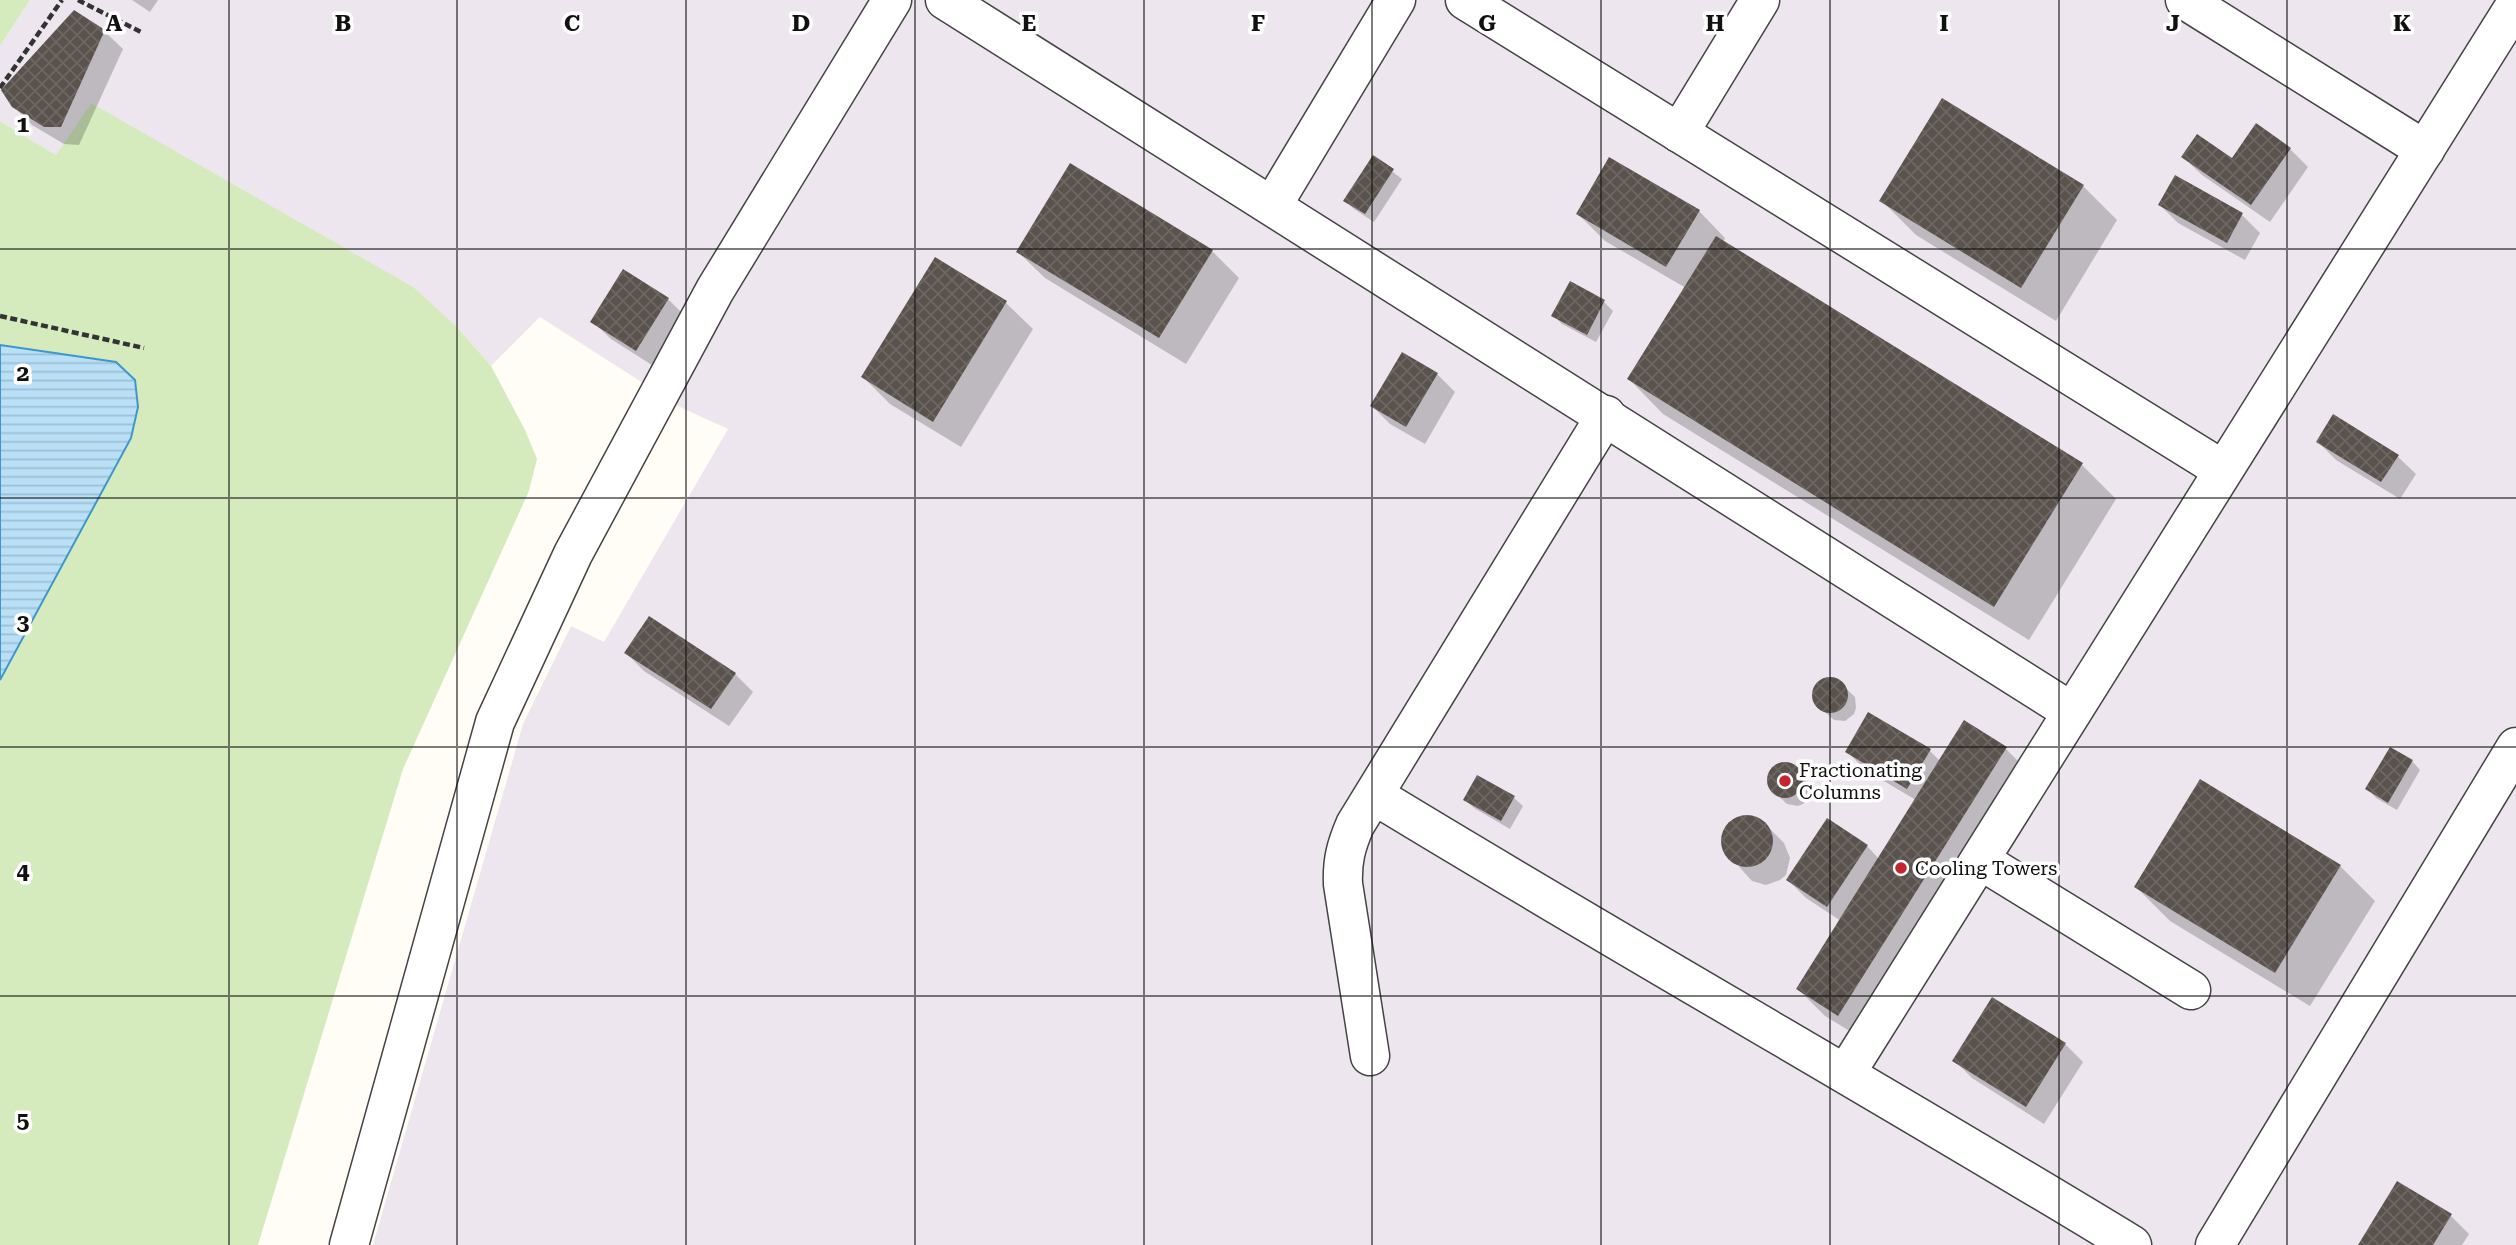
<svg xmlns="http://www.w3.org/2000/svg" width="2516" height="1245" font-family="'Roboto Serif',serif">
<style>
.industrial{fill:#eee6ef}
.grass{fill:#d5ebbd}
.water{fill:url(#water-rules);stroke:#3f96cf;stroke-width:2}
.shadow{fill:#0003}
.building{fill:url(#building-cross-hatch)}
.lines{fill:none;stroke-linecap:round;stroke-linejoin:round}
.minor-casing{stroke:#444;stroke-width:41}
.path{stroke:#333;stroke-width:4.5;stroke-dasharray:7 3.5;stroke-linecap:butt}
.minor{stroke:#fff;stroke-width:38}
.grid{fill:none;stroke:#111;stroke-width:2;stroke-opacity:0.55}
.poi-dot{fill:#c4262e;stroke:#fff;stroke-width:2.5}
.labels{text-anchor:middle;dominant-baseline:central;stroke-width:7;stroke-linejoin:round;paint-order:stroke}
.poi-label{font-size:19px;fill:#111;stroke:#fff;text-anchor:start}
.grid-label{font-size:23px;text-anchor:middle;font-weight:bold;fill:#111;stroke:#fff;stroke-width:7;stroke-linejoin:round;paint-order:stroke}
</style>
<defs>
<pattern id="water-rules" width="6" height="5" patternUnits="userSpaceOnUse" patternTransform="scale(1.75)"><rect width="6" height="5" fill="#b9e0f7"/><path d="M0 2.5h6" fill="none" stroke="#9ebfd3"/></pattern>
<pattern id="building-cross-hatch" width="8" height="8" patternUnits="userSpaceOnUse" patternTransform="scale(1.75)"><rect width="8" height="8" fill="#5a524d"/><path d="M0 0l8 8M0 8l8-8" fill="none" stroke="#6d6662"/></pattern>
</defs>
<rect width="100%" height="100%" fill="#fffdf5"/>
<polygon class="industrial" points="30,0 2516,0 2516,1245 373,1245 523,724 571,626 604,642 728,429 682,408 540,317 491,366 457,327 91,103 56,155 0,121 0,46"/>
<g class="grass">
<polygon points="0,0 30,0 0,46"/>
<polygon points="91,103 413,287 457,327 491,366 525,430 537,459 529,491 403,769 258,1245 0,1245 0,680 131,438 116,362 0,345 0,121 56,155"/>
</g>
<polygon class="water" points="0,345 116,362 135,380 138,407 131,438 0,680"/>
<g class="shadow">
<polygon points="132,0 158,0 150,12"/>
<polygon points="104,31 123,49 79,145 64,144 32,125 13,106"/>
<polygon points="2290,149 2308,167 2270,222 2202,175 2183,157 2232,161"/>
<polygon points="1373,157 1402,179 1374,222 1354,209 1345,200"/>
<polygon points="2176,177 2242,215 2260,233 2245,260 2178,223 2160,205"/>
<polygon points="2083,186 2117,220 2056,321 1916,235 1881,200"/>
<polygon points="1699,211 1725,238 1723,243 2082,465 2116,499 2029,640 1663,414 1629,379 1686,288 1605,241 1578,214"/>
<polygon points="1212,251 1239,278 1186,364 1045,278 1018,252"/>
<polygon points="935,260 1006,303 1033,329 961,447 890,404 863,377"/>
<polygon points="624,272 668,299 686,317 655,367 611,339 592,321"/>
<polygon points="1571,284 1604,302 1613,311 1596,342 1562,324 1554,316"/>
<polygon points="1403,354 1437,374 1455,392 1425,444 1390,424 1372,406"/>
<polygon points="2318,442 2397,456 2416,474 2400,499 2336,460"/>
<polygon points="626,653 735,674 753,692 729,726 644,671"/>
<polygon points="1823,680 1838,681 1855,697 1856,708 1854,714 1845,721 1834,720 1815,703 1814,692"/>
<polygon points="2005,748 2032,775 1866,1041 1825,1016 1798,989 1841,921 1806,898 1788,880 1867,846 1879,859 1916,800 1865,770 1847,751 1930,751 1940,761"/>
<polygon points="2412,761 2420,770 2397,810 2376,798 2368,789"/>
<polygon points="1783,764 1794,766 1810,785 1810,796 1803,804 1798,806 1787,804 1769,787 1768,782 1774,768"/>
<polygon points="1478,777 1514,798 1523,806 1510,829 1474,808 1465,800"/>
<polygon points="2201,781 2340,866 2375,901 2310,1006 2170,921 2136,887"/>
<polygon points="1749,817 1765,824 1784,843 1790,858 1786,875 1780,880 1766,885 1752,881 1724,850 1724,834 1727,826 1733,821"/>
<polygon points="2065,1044 2083,1062 2044,1124 1972,1078 1954,1060"/>
<polygon points="2451,1216 2469,1234 2462,1245 2361,1245"/>
</g>
<g class="building">
<polygon points="74,10 105,30 61,127 44,127 12,107 1,90"/>
<polygon points="1942,98 2084,185 2021,288 1879,201"/>
<polygon points="2256,123 2291,148 2251,205 2181,157 2197,134 2232,158"/>
<polygon points="1373,155 1394,169 1365,214 1343,201"/>
<polygon points="1609,157 1700,210 1666,267 1576,214"/>
<polygon points="1070,163 1213,250 1159,338 1016,252"/>
<polygon points="2175,175 2243,213 2227,243 2158,205"/>
<polygon points="1716,236 2083,463 1994,607 1627,379"/>
<polygon points="935,257 1007,301 933,422 861,377"/>
<polygon points="623,269 669,298 636,351 590,322"/>
<polygon points="1570,281 1605,300 1587,335 1551,316"/>
<polygon points="1402,352 1438,373 1406,427 1370,406"/>
<polygon points="2333,414 2399,455 2381,482 2316,442"/>
<polygon points="649,616 736,673 711,709 624,653"/>
<circle cx="1830" cy="695" r="18"/>
<polygon points="1868,712 1931,749 1907,789 1845,752"/>
<polygon points="1964,720 2007,747 1838,1016 1796,989"/>
<polygon points="2390,747 2413,760 2388,803 2365,789"/>
<circle cx="1785" cy="780" r="18"/>
<polygon points="1477,775 1515,796 1501,821 1463,800"/>
<polygon points="2200,779 2341,865 2275,973 2134,887"/>
<circle cx="1747" cy="841" r="26"/>
<polygon points="1827,818 1868,845 1827,907 1786,880"/>
<polygon points="1992,997 2066,1043 2026,1107 1952,1061"/>
<polygon points="2397,1181 2452,1214 2433,1245 2358,1245"/>
</g>
<g class="lines">
<g class="minor-casing">
<g id="minor">
<polyline points="945,0 2072,712"/>
<polyline points="1465,0 2223,470"/>
<polyline points="2185,0 2425,150"/>
<polyline points="1679,133 1760,0"/>
<polyline points="1272,206 1396,0"/>
<path d="M1374 795C1625 948 1881 1092 2132 1245"/>
<polyline points="1980,860 2191,990"/>
<path d="M1370 1056 1343 884C1342 861 1346 846 1355 825L1606 415"/>
<polyline points="1846,1073 2516,4"/>
<polyline points="349,1245 495,722 573,554 715,290 892,0"/>
<polyline points="2215,1245 2516,747"/>
</g>
</g>
<g class="path">
<polyline points="78,0 143,33"/>
<polyline points="0,88 62,0"/>
<polyline points="0,316 144,348"/>
</g>
<use href="#minor" class="minor"/>
</g>
<path class="grid" d="M229 0V1245M457 0V1245M686 0V1245M915 0V1245M1144 0V1245M1372 0V1245M1601 0V1245M1830 0V1245M2059 0V1245M2287 0V1245M0 249H2516M0 498H2516M0 747H2516M0 996H2516"/>
<g class="poi-dot">
<circle cx="1785" cy="781" r="7"/>
<circle cx="1901" cy="868" r="7"/>
</g>
<g class="labels">
<g class="poi-label">
<text x="1799" y="770">Fractionating<tspan x="1799" dy="22">Columns</tspan></text>
<text x="1915" y="868">Cooling Towers</text>
</g>
</g>
<g class="grid-label">
<text x="114" y="31">A</text>
<text x="343" y="31">B</text>
<text x="572" y="31">C</text>
<text x="801" y="31">D</text>
<text x="1029" y="31">E</text>
<text x="1258" y="31">F</text>
<text x="1487" y="31">G</text>
<text x="1715" y="31">H</text>
<text x="1944" y="31">I</text>
<text x="2173" y="31">J</text>
<text x="2402" y="31">K</text>
<text x="23" y="132">1</text>
<text x="23" y="381">2</text>
<text x="23" y="630">3</text>
<text x="23" y="879">4</text>
<text x="23" y="1128">5</text>
</g>
</svg>
